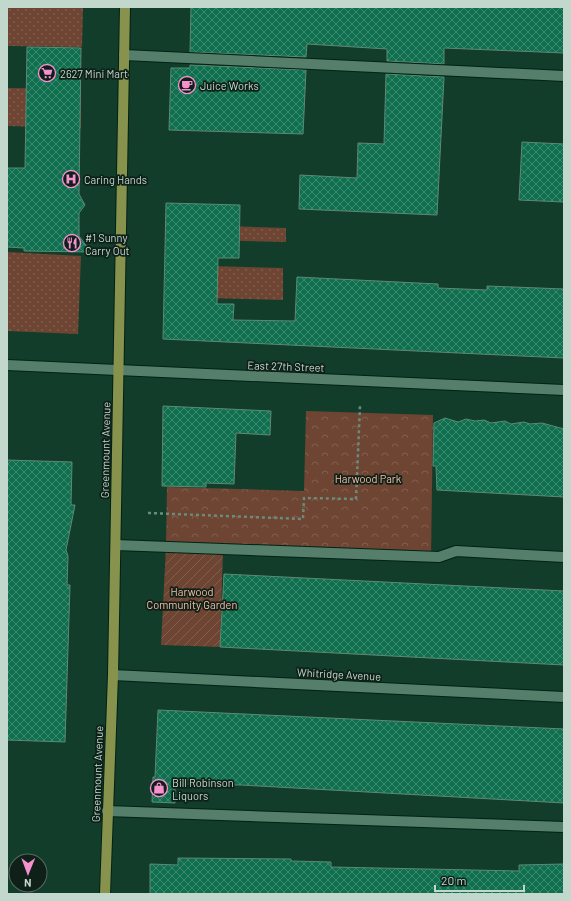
<svg xmlns="http://www.w3.org/2000/svg" width="571" height="901" font-family="Barlow,sans-serif">
<style>
.grass{fill:url(#grass-dots)}
.park{fill:url(#park-crowns)}
.garden{fill:url(#garden-furrows)}
.building{fill:url(#building-cross-hatch);stroke:#5e8974}
.lines{fill:none;stroke-linecap:round;stroke-linejoin:round}
.service-casing{stroke:#022215;stroke-width:12}
.minor-casing{stroke:#022215;stroke-width:12}
.primary-casing{stroke:#022215;stroke-width:12}
.path{stroke:#6b8b7d;stroke-width:2.5;stroke-dasharray:3 3;stroke-linecap:butt}
.service{stroke:#557f6b;stroke-width:10}
.minor{stroke:#557f6b;stroke-width:10}
.primary{stroke:#87924d;stroke-width:10}
.labels{text-anchor:middle;dominant-baseline:central;stroke-width:3.5;stroke-linejoin:round;paint-order:stroke}
.poi-label{font-size:11px;fill:#c2d8cd;stroke:#0e2018;text-anchor:start}
.street-label{font-size:11px;fill:#c2d8cd;stroke:#0e2018}
.park-label{font-size:11px;fill:#fabea6;stroke:#0e2018}
</style>
<defs>
<pattern id="grass-dots" width="8" height="8" patternUnits="userSpaceOnUse"><rect width="8" height="8" fill="#6e4432"/><path d="M2 2h.1M6 6h.1" fill="none" stroke="#815e4e" stroke-width="1.8" stroke-linecap="round"/></pattern>
<pattern id="park-crowns" width="20" height="18" patternUnits="userSpaceOnUse"><rect width="20" height="18" fill="#6e4432"/><path d="M2 6a3 3 0 1 1 6 0M12 15a3 3 0 1 1 6 0" fill="none" stroke="#815e4e"/></pattern>
<pattern id="garden-furrows" width="10" height="10" patternUnits="userSpaceOnUse"><rect width="10" height="10" fill="#6e4432"/><path d="M-1 1l2-2M0 10L10 0M9 11l2-2" fill="none" stroke="#815e4e"/></pattern>
<pattern id="building-cross-hatch" width="8" height="8" patternUnits="userSpaceOnUse"><rect width="8" height="8" fill="#0f6f4e"/><path d="M0 0l8 8M0 8l8-8" fill="none" stroke="#3b896e"/></pattern>
</defs>
<rect width="100%" height="100%" fill="#123d2b"/>
<g class="grass">
<polygon points="7,7 83,7 82,47 7,46"/>
<polygon points="7,88 81,89 81,128 7,126"/>
<polygon points="165,224 286,228 286,242 165,239"/>
<polygon points="7,252 81,256 78,334 7,331"/>
<polygon points="168,265 283,268 283,300 168,297"/>
</g>
<polygon class="park" points="306,411 433,415 431,557 166,547 167,487 304,491"/>
<polygon class="garden" points="166,547 223,549 220,647 161,645"/>
<g class="building">
<polygon points="191,7 564,7 564,53 444,48 444,64 387,61 387,49 307,44 306,57 190,52"/>
<polygon points="27,47 81,48 79,194 85,205 79,213 79,236 91,252 24,251 24,248 7,247 7,168 25,168"/>
<polygon points="190,65 306,70 303,134 169,130 171,68 190,68"/>
<polygon points="386,74 444,77 437,215 299,209 300,175 357,178 358,143 384,144"/>
<polygon points="522,142 564,144 564,202 519,200"/>
<polygon points="166,203 240,205 239,258 218,258 217,304 234,304 233,320 295,321 297,277 438,284 438,288 487,290 487,286 564,289 564,358 163,339"/>
<polygon points="163,406 271,411 270,435 236,433 234,484 206,483 206,487 162,486"/>
<polygon points="445,418 458,422 466,419 475,421 484,420 491,423 505,421 511,424 524,422 530,424 542,423 564,429 564,497 437,490 436,466 433,466 434,423"/>
<polygon points="7,460 72,462 71,505 75,505 66,550 68,556 67,585 70,585 65,742 7,740"/>
<polygon points="224,574 564,591 564,665 220,647"/>
<polygon points="158,710 564,729 564,803 241,785 175,784 175,803 152,802 153,777 155,777"/>
<polygon points="178,858 291,859 291,861 331,862 331,867 519,871 519,865 564,864 564,894 150,894 150,864 178,865"/>
</g>
<g class="lines">
<g class="service-casing">
<g id="service">
<polyline points="124,55 564,76"/>
<polyline points="116,545 439,557 456,551 564,557"/>
<polyline points="107,811 564,827"/>
</g>
</g>
<g class="minor-casing">
<g id="minor">
<polyline points="7,365 564,390"/>
<polyline points="113,675 564,697"/>
</g>
</g>
<g class="primary-casing">
<polyline id="primary" points="105,894 113,675 125,7"/>
</g>
<polyline class="path" points="148,513 303,519 304,498 356,499 360,406"/>
<use href="#service" class="service"/>
<use href="#minor" class="minor"/>
<use href="#primary" class="primary"/>
</g>
<defs>
<g id="supermarket-ring" transform="scale(0.9)"><circle r="9.5" fill="#0e2018" stroke="#f690cf" stroke-width="1.5"/><path d="M-6-5.5h2.5l.6 2H6L4.5 2H-2.5L-4.4-4H-6ZM-1.5 3.2a1.3 1.3 0 1 0 .1 0ZM3 3.2a1.3 1.3 0 1 0 .1 0Z" fill="#f690cf"/></g>
<g id="cafe-ring" transform="scale(0.9)"><circle r="9.5" fill="#0e2018" stroke="#f690cf" stroke-width="1.5"/><path d="M-5.5-4.5H6V0H3Q3 3.5 0 3.5H-2.5Q-5.5 3.5-5.5 0ZM3-3.2v2h1.7v-2ZM-6 4.5H4V6H-6Z" fill="#f690cf"/></g>
<g id="hospital-ring" transform="scale(0.9)"><circle r="9.5" fill="#0e2018" stroke="#f690cf" stroke-width="1.5"/><path d="M-5-5h3v3.5h4V-5h3V5h-3V1.5h-4V5h-3Z" fill="#f690cf"/></g>
<g id="restaurant-ring" transform="scale(0.9)"><circle r="9.5" fill="#0e2018" stroke="#f690cf" stroke-width="1.5"/><path d="M-5-6h1v4h1v-4h1v4h1v-4h1v5L-1.5 .5V6h-2V.5L-5-1ZM5-6V6H3V1.5H1.5Q1.5-4 5-6Z" fill="#f690cf"/></g>
<g id="shop-ring" transform="scale(0.9)"><circle r="9.5" fill="#0e2018" stroke="#f690cf" stroke-width="1.5"/><path d="M-5-2.5h2.3a2.7 3.5 0 0 1 5.4 0H5L5.5 6h-11ZM-1.5-2.5h3a1.5 2.3 0 0 0-3 0Z" fill="#f690cf"/></g>
</defs>
<g fill-rule="evenodd">
<use href="#supermarket-ring" x="47" y="73"/>
<use href="#cafe-ring" x="187" y="85"/>
<use href="#hospital-ring" x="71" y="179"/>
<use href="#restaurant-ring" x="72" y="243"/>
<use href="#shop-ring" x="159" y="788"/>
</g>
<g class="labels">
<g class="poi-label">
<text x="60" y="73">2627 Mini Mart</text>
<text x="200" y="85">Juice Works</text>
<text x="84" y="179">Caring Hands</text>
<text x="85" y="237">#1 Sunny<tspan x="85" dy="13">Carry Out</tspan></text>
<text x="172" y="782">Bill Robinson<tspan x="172" dy="13">Liquors</tspan></text>
</g>
<g class="street-label">
<text transform="translate(286 366) rotate(2)">East 27th Street</text>
<text transform="translate(105 450) rotate(-89)">Greenmount Avenue</text>
<text transform="translate(339 674) rotate(3)">Whitridge Avenue</text>
<text transform="translate(97 774) rotate(-88)">Greenmount Avenue</text>
</g>
<g class="park-label">
<text x="368" y="478">Harwood Park</text>
<text x="192" y="591">Harwood<tspan x="192" dy="13">Community Garden</tspan></text>
</g>
</g>
<rect width="571" height="901" fill="none" stroke="#c2d8cd" stroke-width="16"/>
<g transform="translate(28 873) rotate(181)"><circle r="19" fill="#0e2018" stroke="#566a60"/>
<path d="M0-3L7 15L0 10L-7 15Z" fill="#f690cf"/>
<text y="-6" font-size="11" font-weight="bold" text-anchor="middle" fill="#c2d8cd">N</text>
</g>
<path d="M435 885v6h89v-6" fill="none" stroke="#c2d8cd" stroke-width="2"/>
<text x="441" y="885" font-size="12" fill="#c2d8cd" stroke="#0e2018" stroke-width="3" paint-order="stroke">20 m</text>
</svg>
